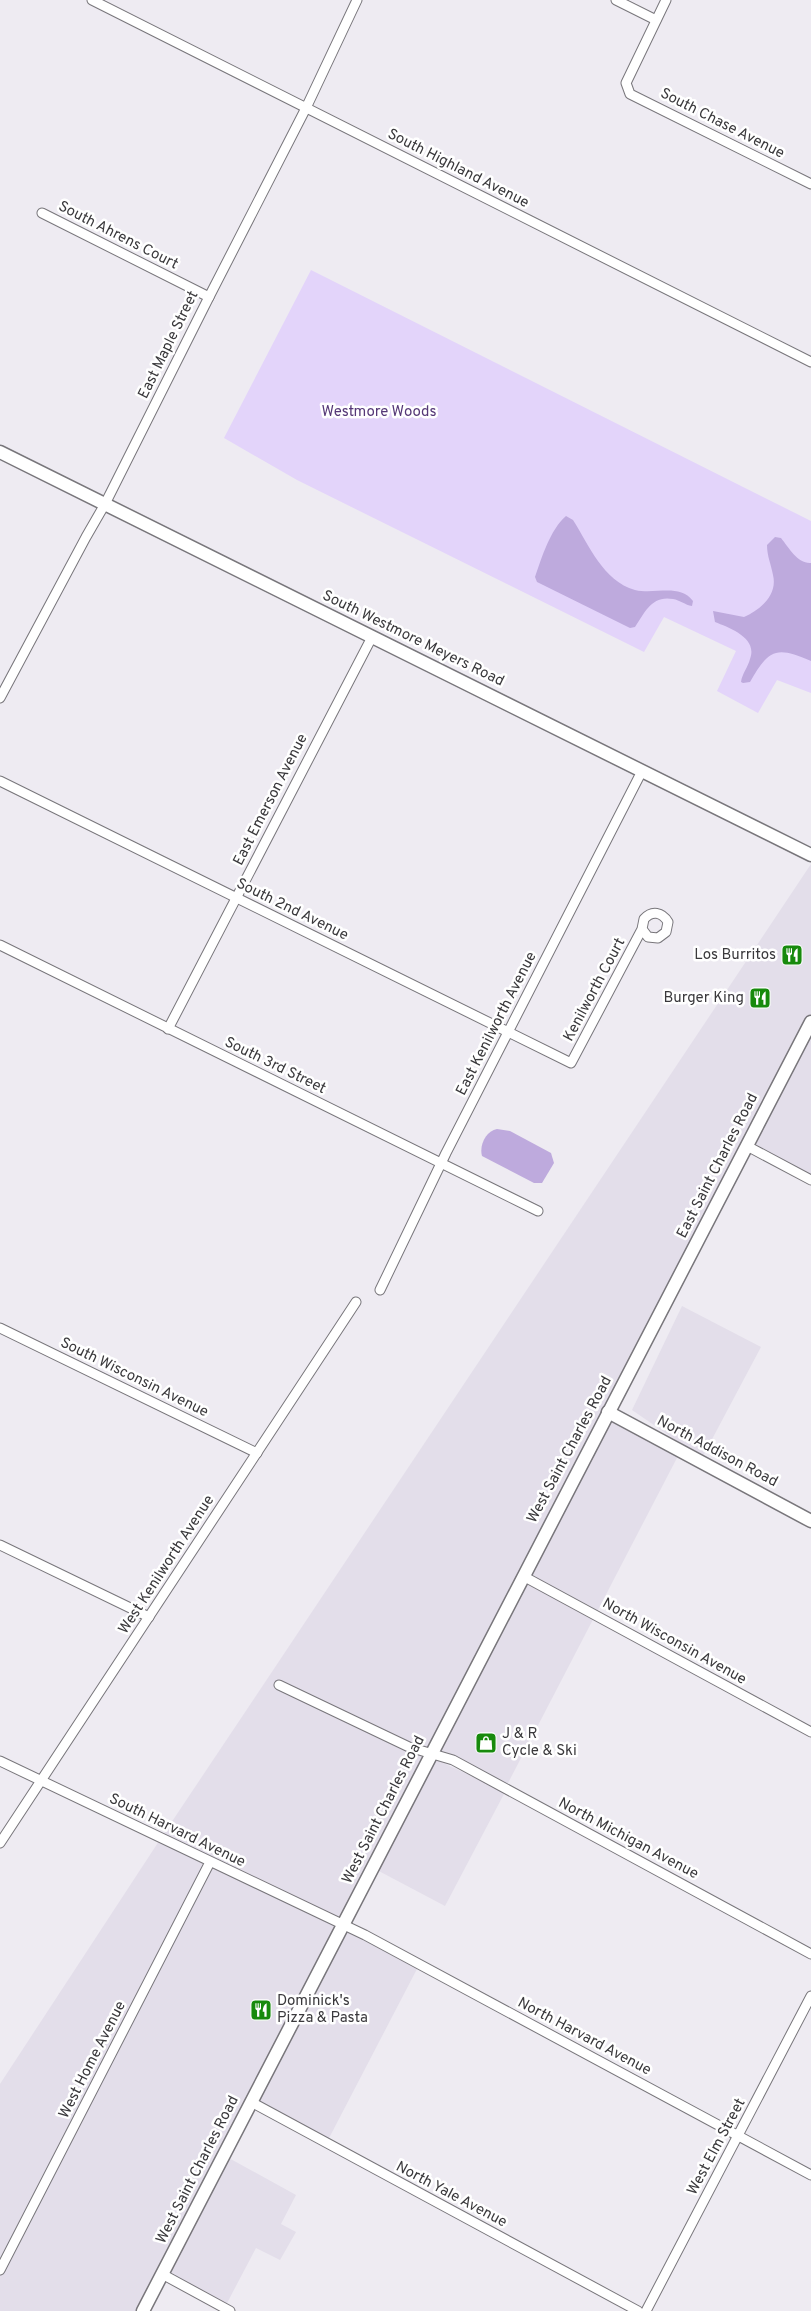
<svg xmlns="http://www.w3.org/2000/svg" width="811" height="2311" font-family="Overpass,sans-serif">
<style>
.built{fill:#e3deea}
.green{fill:#e3d4fa}
.water{fill:#beaadd}
.lines{fill:none;stroke-linecap:round;stroke-linejoin:round}
.street-casing{stroke:#78767b;stroke-width:11}
.secondary-casing{stroke:#78767b;stroke-width:15}
.street{stroke:#fff;stroke-width:9}
.secondary{stroke:#fff;stroke-width:12}
.labels{text-anchor:middle;dominant-baseline:central;stroke-width:5;stroke-linejoin:round;paint-order:stroke}
.street-label{font-size:15px;fill:#3a393c;stroke:#fff}
.park-label{font-size:15px;fill:#553877;stroke:#fff}
.poi-label{font-size:15px;fill:#3a393c;stroke:#fff;text-anchor:end}
</style>
<rect width="100%" height="100%" fill="#eeebf2"/>
<g class="built">
<polygon points="811,864 811,1015 137,2311 0,2311 0,2084 163,1835"/>
<polygon points="811,1028 811,1176 750,1145"/>
<polygon points="682,1306 761,1347 702,1458 632,1410"/>
<polygon points="609,1417 679,1454 507,1785 436,1752"/>
<polygon points="433,1758 505,1792 445,1906 375,1869"/>
<polygon points="344,1929 418,1967 328,2140 255,2101"/>
<polygon points="227,2157 296,2195 281,2224 296,2232 280,2260 256,2248 226,2305 167,2274"/>
</g>
<polygon class="green" points="311,270 811,521 811,693 777,680 758,713 717,691 736,651 664,617 644,652 297,480 224,438"/>
<g class="water">
<path d="M566 516 573 520C589 545 603 581 635 590 655 595 679 583 693 601L692 606C685 605 680 600 673 599 652 595 645 612 635 627L630 628 537 582 535 577C542 557 550 530 566 516Z"/>
<path d="M775 537 781 538C789 548 798 564 811 563V661C776 646 769 649 750 682L743 683 741 682C742 674 748 667 750 659 758 638 730 628 715 622L713 611 744 617C760 610 778 595 773 575 771 564 767 556 767 545Z"/>
<path d="M497 1129 510 1131 551 1153 554 1163 542 1183H534L482 1156C479 1145 486 1131 497 1129Z"/>
</g>
<g class="lines">
<g class="street-casing">
<g id="street">
<polyline points="92,0 811,362"/>
<polyline points="616,0 656,20"/>
<polyline points="666,0 626,83 630,94 811,184"/>
<polyline points="42,213 209,297"/>
<polyline points="0,698 86,537 105,504 209,297 306,108 357,0"/>
<path d="M0 781 571 1063 642 929 644 919C652 910 662 912 668 922L666 932 658 938 648 937 642 929"/>
<polyline points="0,945 538,1211"/>
<polyline points="168,1029 372,637"/>
<polyline points="747,1146 811,1180"/>
<polyline points="380,1290 446,1153 642,771"/>
<polyline points="0,1328 257,1453"/>
<polyline points="0,1545 149,1617"/>
<polyline points="523,1576 811,1732"/>
<polyline points="279,1685 409,1747 453,1760 811,1954"/>
<polyline points="0,1761 365,1935 811,2175"/>
<polyline points="0,1843 356,1302"/>
<polyline points="251,2102 638,2311"/>
<polyline points="0,2270 210,1862"/>
<polyline points="162,2274 230,2311"/>
<polyline points="646,2311 811,1996"/>
</g>
</g>
<g class="secondary-casing">
<g id="secondary">
<polyline points="0,452 811,855"/>
<polyline points="608,1412 811,1521"/>
<polyline points="143,2311 811,1022"/>
</g>
</g>
<use href="#street" class="street"/>
<use href="#secondary" class="secondary"/>
</g>
<defs>
<g id="restaurant-square" transform="scale(1.125)"><rect x="-9" y="-9" width="18" height="18" rx="4" fill="#178a0c" stroke="#fff"/><path d="M-5-6h1v4h1v-4h1v4h1v-4h1v5L-1.5 .5V6h-2V.5L-5-1ZM5-6V6H3V1.5H1.5Q1.5-4 5-6Z" fill="#fff"/></g>
<g id="shop-square" transform="scale(1.125)"><rect x="-9" y="-9" width="18" height="18" rx="4" fill="#178a0c" stroke="#fff"/><path d="M-5-2.5h2.3a2.7 3.5 0 0 1 5.4 0H5L5.5 6h-11ZM-1.5-2.5h3a1.5 2.3 0 0 0-3 0Z" fill="#fff"/></g>
</defs>
<g fill-rule="evenodd">
<use href="#restaurant-square" x="792" y="955"/>
<use href="#restaurant-square" x="760" y="998"/>
<use href="#shop-square" x="486" y="1743"/>
<use href="#restaurant-square" x="261" y="2010"/>
</g>
<g class="labels">
<g class="street-label">
<text transform="translate(722 124) rotate(27)">South Chase Avenue</text>
<text transform="translate(458 169) rotate(27)">South Highland Avenue</text>
<text transform="translate(118 236) rotate(27)">South Ahrens Court</text>
<text transform="translate(169 345) rotate(-64)">East Maple Street</text>
<text transform="translate(413 639) rotate(26)">South Westmore Meyers Road</text>
<text transform="translate(271 800) rotate(-63)">East Emerson Avenue</text>
<text transform="translate(292 910) rotate(26)">South 2nd Avenue</text>
<text transform="translate(595 990) rotate(-62)">Kenilworth Court</text>
<text transform="translate(497 1024) rotate(-63)">East Kenilworth Avenue</text>
<text transform="translate(275 1066) rotate(26)">South 3rd Street</text>
<text transform="translate(718 1166) rotate(-63)">East Saint Charles Road</text>
<text transform="translate(134 1378) rotate(26)">South Wisconsin Avenue</text>
<text transform="translate(570 1450) rotate(-62)">West Saint Charles Road</text>
<text transform="translate(717 1452) rotate(28)">North Addison Road</text>
<text transform="translate(167 1565) rotate(-57)">West Kenilworth Avenue</text>
<text transform="translate(674 1642) rotate(29)">North Wisconsin Avenue</text>
<text transform="translate(384 1810) rotate(-63)">West Saint Charles Road</text>
<text transform="translate(177 1831) rotate(26)">South Harvard Avenue</text>
<text transform="translate(628 1839) rotate(28)">North Michigan Avenue</text>
<text transform="translate(584 2037) rotate(28)">North Harvard Avenue</text>
<text transform="translate(93 2060) rotate(-63)">West Home Avenue</text>
<text transform="translate(717 2147) rotate(-62)">West Elm Street</text>
<text transform="translate(198 2170) rotate(-63)">West Saint Charles Road</text>
<text transform="translate(451 2195) rotate(28)">North Yale Avenue</text>
</g>
<g class="park-label">
<text x="379" y="412">Westmore Woods</text>
</g>
<g class="poi-label">
<text x="776" y="955">Los Burritos</text>
<text x="744" y="998">Burger King</text>
<text x="502" y="1734" text-anchor="start">J &amp; R<tspan x="502" dy="17">Cycle &amp; Ski</tspan></text>
<text x="277" y="2001" text-anchor="start">Dominick's<tspan x="277" dy="17">Pizza &amp; Pasta</tspan></text>
</g>
</g>
</svg>
